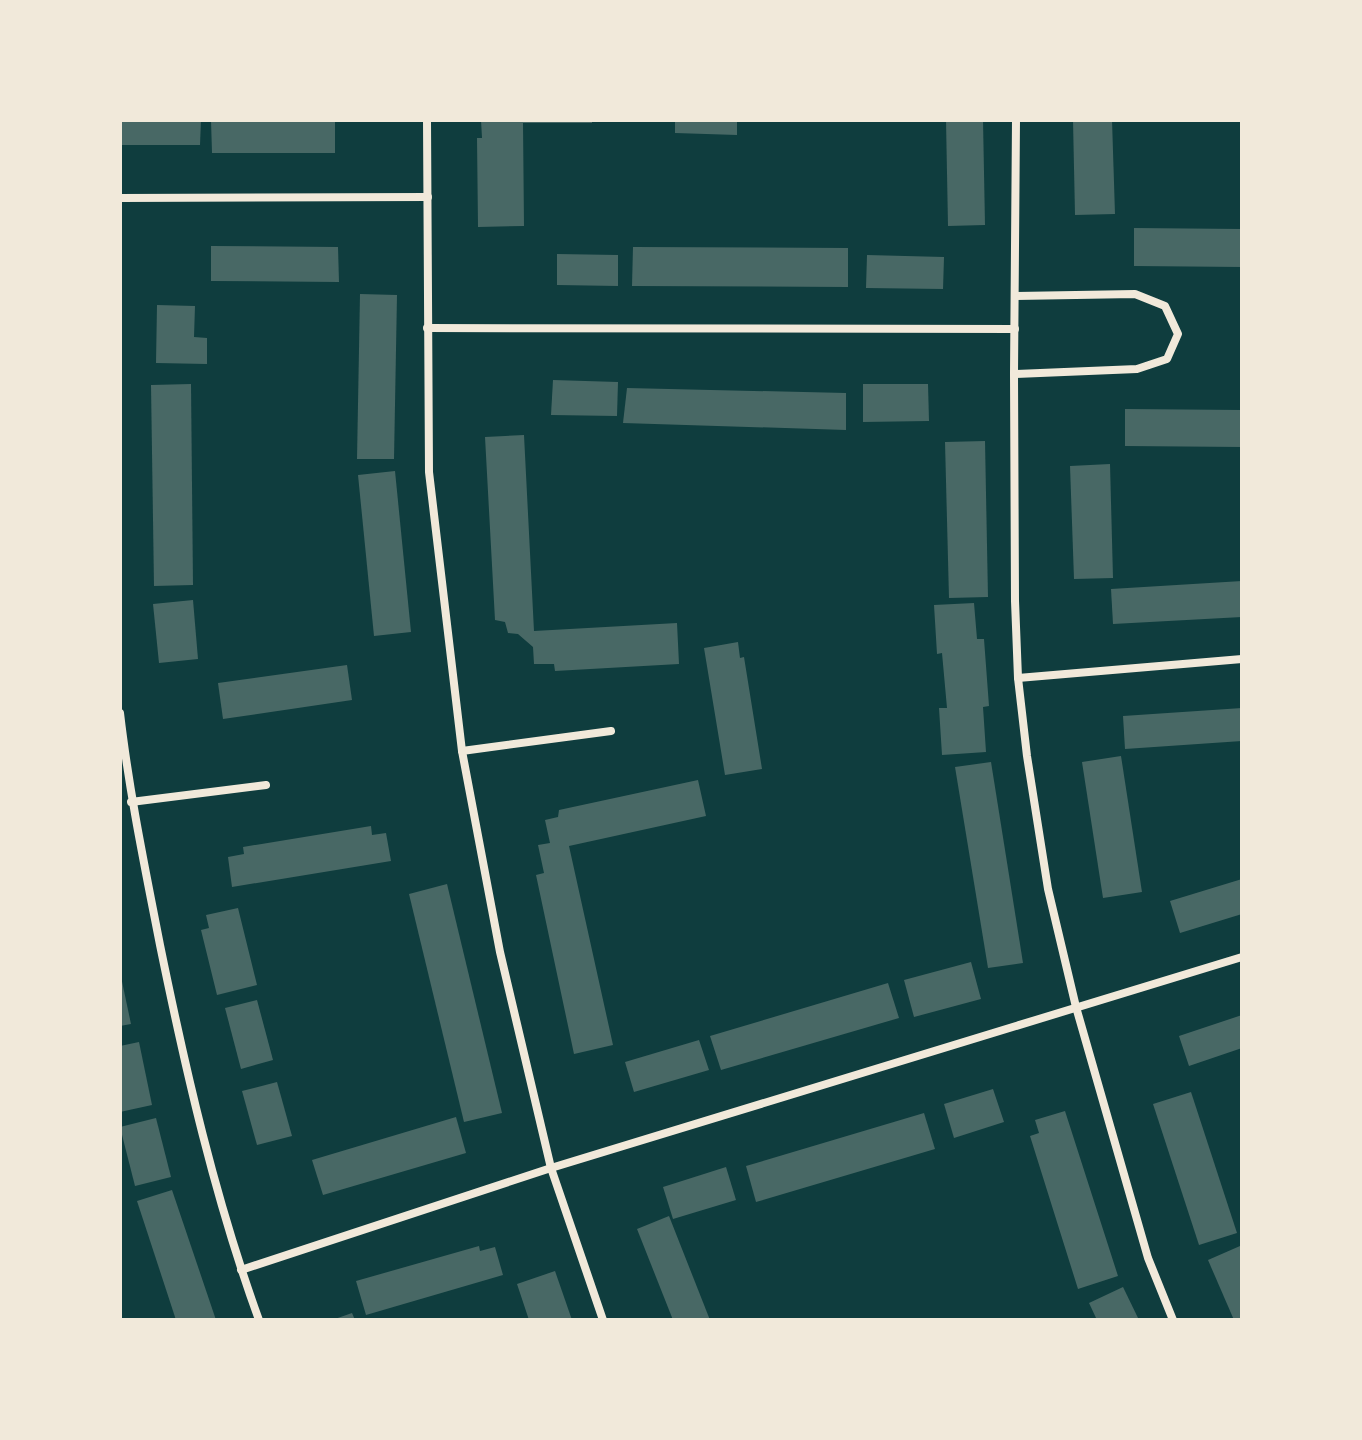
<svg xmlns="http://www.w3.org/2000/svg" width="1362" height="1440" font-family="'Open Sans',sans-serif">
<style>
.building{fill:#486865}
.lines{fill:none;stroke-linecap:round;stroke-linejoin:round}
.minor{stroke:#f1e9da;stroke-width:8}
</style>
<rect width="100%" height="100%" fill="#0f3d3e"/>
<g class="building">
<polygon points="120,120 201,120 200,145 120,145"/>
<polygon points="335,120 335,153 212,153 211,121"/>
<polygon points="481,120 592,120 592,123 523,123 524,226 478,227 477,138 482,138"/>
<polygon points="675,120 737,120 737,135 675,133"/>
<polygon points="946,120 983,120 985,225 948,226"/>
<polygon points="1073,120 1112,120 1115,214 1075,215"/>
<polygon points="1134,228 1242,229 1242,267 1134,266"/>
<polygon points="211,246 338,247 339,282 211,281"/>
<polygon points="633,247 848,248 848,287 632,286"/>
<polygon points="557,254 618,255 618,286 557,285"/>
<polygon points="867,255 944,257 943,289 866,288"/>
<polygon points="360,294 397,295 394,459 357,459"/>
<polygon points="157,305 195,306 194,337 207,338 207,364 156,363"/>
<polygon points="553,380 618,382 617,416 551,415"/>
<polygon points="191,384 193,585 154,586 151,385"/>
<polygon points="863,384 928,384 929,421 863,422"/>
<polygon points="627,388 846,393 846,430 623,423"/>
<polygon points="1125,409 1242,410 1242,447 1125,446"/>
<polygon points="524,435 534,631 677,623 679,664 555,671 554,664 534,664 533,647 518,634 508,633 505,622 495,620 485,437"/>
<polygon points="985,441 988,597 949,598 945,442"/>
<polygon points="1110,464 1113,578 1074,579 1070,466"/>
<polygon points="395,471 411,632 374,636 358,475"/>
<polygon points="1242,581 1242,617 1113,624 1111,589"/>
<polygon points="193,600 198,659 159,663 153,604"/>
<polygon points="974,603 977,639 984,639 989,706 983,707 986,752 942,755 939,708 947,708 942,653 937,654 934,605"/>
<polygon points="738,642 740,658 744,657 762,769 725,775 704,648"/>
<polygon points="347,665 352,700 223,719 218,683"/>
<polygon points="1242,708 1242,741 1125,749 1123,716"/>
<polygon points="1121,756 1142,892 1103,898 1082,762"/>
<polygon points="991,762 1023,963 988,968 955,767"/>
<polygon points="698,780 706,816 569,846 613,1045 574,1054 536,875 544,873 538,845 550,843 545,820 558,817 559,810"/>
<polygon points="371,826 372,835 386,833 391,861 232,887 228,857 244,854 243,847"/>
<polygon points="1242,879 1242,914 1180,933 1170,901"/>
<polygon points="447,884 502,1113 464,1122 409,894"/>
<polygon points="238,908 257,985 217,995 201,930 209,928 206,915"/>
<polygon points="971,962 981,999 914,1017 904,980"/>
<polygon points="120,972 131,1024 120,1026"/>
<polygon points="888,983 899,1018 721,1070 710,1036"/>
<polygon points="257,1000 273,1060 241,1069 225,1008"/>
<polygon points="1242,1015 1242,1048 1189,1066 1179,1036"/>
<polygon points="699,1040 709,1070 634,1092 625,1062"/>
<polygon points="139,1042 152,1105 120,1112 120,1046"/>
<polygon points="277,1082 292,1136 257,1145 242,1091"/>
<polygon points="993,1089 1004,1122 954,1138 944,1104"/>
<polygon points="1191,1092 1237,1233 1199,1245 1153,1104"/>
<polygon points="1065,1111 1118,1276 1078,1289 1030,1136 1039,1133 1035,1120"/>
<polygon points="924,1113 935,1149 756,1202 746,1166"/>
<polygon points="456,1117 466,1153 323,1195 312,1160"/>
<polygon points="156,1118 171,1177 135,1186 120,1127"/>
<polygon points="726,1167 736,1200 673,1219 663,1187"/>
<polygon points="172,1190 216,1320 176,1320 137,1201"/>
<polygon points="669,1216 710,1320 673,1320 637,1229"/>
<polygon points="479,1246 480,1251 495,1247 503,1275 366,1315 356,1281"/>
<polygon points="1240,1246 1242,1320 1234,1320 1208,1260"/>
<polygon points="555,1271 572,1320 529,1320 517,1284"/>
<polygon points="1123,1287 1139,1320 1097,1320 1089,1303"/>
<polygon points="352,1313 355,1320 332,1320"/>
</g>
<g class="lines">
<g class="minor">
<polyline points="427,120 429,472 462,751 500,952 551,1168 603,1320"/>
<polyline points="1016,120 1014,374 1015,601 1018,678 1027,756 1048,889 1076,1007 1148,1258 1173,1320"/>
<polyline points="120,198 428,197"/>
<polyline points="427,328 1015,329"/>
<polyline points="1014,374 1137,369 1167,359 1178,334 1165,306 1135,294 1016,296"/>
<polyline points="1018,678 1242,659"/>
<path d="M120 713C129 791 145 868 160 945 186 1072 215 1199 259 1320"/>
<polyline points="462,751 611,731"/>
<polyline points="131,802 266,785"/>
<polyline points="241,1270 551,1168 1242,957"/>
</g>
</g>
<rect width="1362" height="1440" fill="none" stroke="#f1e9da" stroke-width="244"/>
</svg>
